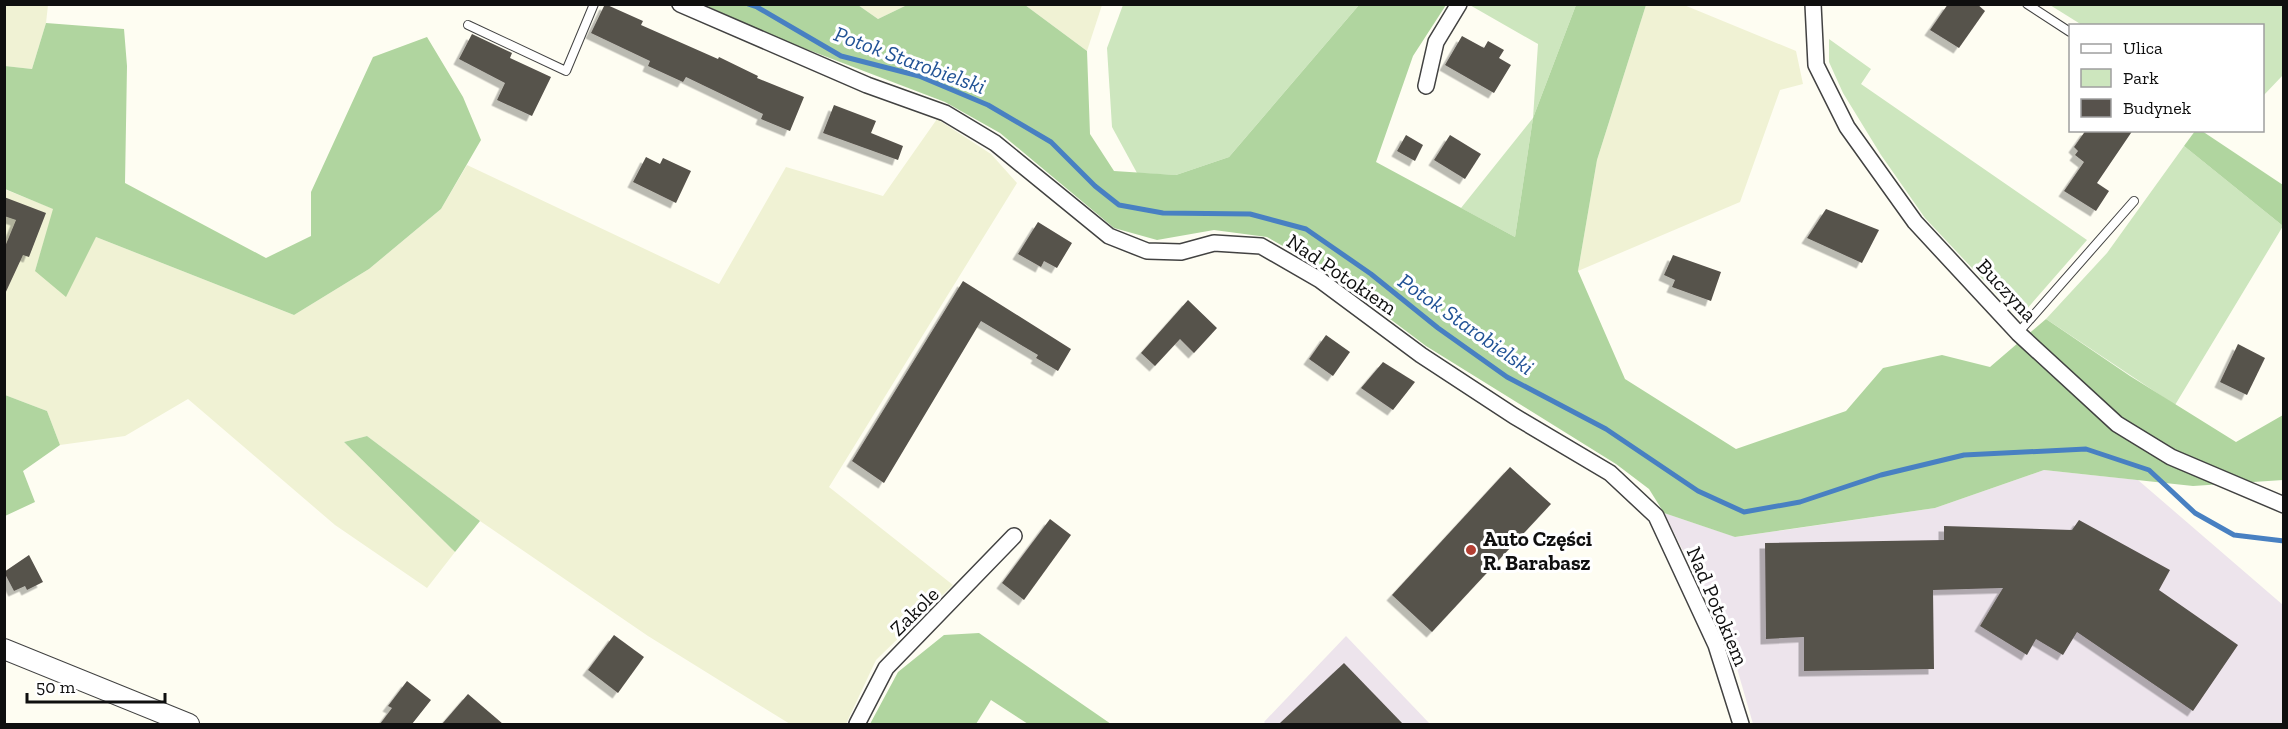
<svg xmlns="http://www.w3.org/2000/svg" width="2288" height="729" font-family="'Zilla Slab',serif">
<style>
.industrial{fill:#ede4ec}
.farmland{fill:#f0f2d4}
.green{fill:#cde6be}
.forest{fill:#b0d59f}
.lines{fill:none;stroke-linecap:round;stroke-linejoin:round}
.stream{stroke:#4880c2;stroke-width:5}
.building{fill:#57524c;filter:url(#shadow)}
.service-casing{stroke:#424242;stroke-width:10}
.minor-casing{stroke:#424242;stroke-width:18}
.tertiary-casing{stroke:#424242;stroke-width:22}
.service{stroke:#fff;stroke-width:8}
.minor{stroke:#fff;stroke-width:15}
.tertiary{stroke:#fff;stroke-width:20}
.poi-dot{fill:#b33f33;stroke:#fff;stroke-width:2}
.labels{text-anchor:middle;dominant-baseline:central;stroke-width:6;stroke-linejoin:round;paint-order:stroke}
.street-label{font-size:21px;fill:#0f0f0f;stroke:#fff}
.poi-label{font-size:21px;font-weight:bold;fill:#0f0f0f;stroke:#fff;text-anchor:start}
.water-label{font-size:22px;font-style:italic;fill:#225396;stroke:#fff}
</style>
<defs>
<filter id="shadow"><feDropShadow dx="-5.5" dy="5.5" stdDeviation="0" flood-color="#0004"/></filter>
</defs>
<rect width="100%" height="100%" fill="#fefdf2"/>
<g class="industrial">
<polygon points="2044,470 2138,480 2283,605 2283,724 1753,724 1730,644 1664,513 1736,537 1935,508"/>
<polygon points="1346,636 1430,724 1266,724 1264,722"/>
</g>
<g class="farmland">
<polygon points="4,5 48,5 46,23 32,69 5,66"/>
<polygon points="858,5 907,5 878,19"/>
<polygon points="1025,5 1102,5 1087,51"/>
<polygon points="1646,5 1684,5 1796,51 1803,84 1780,90 1740,202 1578,271 1597,160"/>
<polygon points="937,119 991,154 1017,183 829,487 953,585 876,660 846,724 790,724 648,636 480,521 367,436 344,442 455,552 427,588 335,525 188,399 125,436 60,445 47,411 5,395 4,189 54,209 35,271 96,237 294,315 369,269 441,209 467,165 719,284 786,167 883,196"/>
</g>
<g class="green">
<polygon points="1468,4 1576,5 1533,118 1515,237 1461,208 1533,118 1538,44"/>
<polygon points="1123,5 1359,5 1229,157 1176,175 1137,173 1112,127 1107,48"/>
<polygon points="2050,5 2283,5 2283,75 2263,96 2262,26 2082,25"/>
<polygon points="1829,39 1871,69 1861,84 2087,240 2019,318 1925,218 1881,155 1843,93 1829,62"/>
<polygon points="2184,146 2283,226 2175,405 2046,319 2107,253"/>
</g>
<g class="forest">
<polygon points="705,5 858,5 878,19 907,5 1025,5 1087,51 1090,134 1114,171 1176,175 1229,157 1359,5 1446,5 1413,56 1376,162 1515,237 1533,118 1576,5 1646,5 1597,160 1578,271 1625,379 1736,449 1846,411 1883,368 1942,355 1990,367 2046,319 2130,376 2236,442 2283,415 2283,480 2193,486 2044,470 1935,508 1735,537 1664,513 1649,489 1616,464 1426,346 1325,270 1267,237 1214,230 1157,240 1114,228 1000,133 945,102 772,36"/>
<polygon points="46,23 124,29 127,66 125,183 266,258 311,236 311,192 373,57 427,37 463,97 481,140 441,209 369,269 294,315 96,237 66,297 35,271 53,209 5,189 5,66 32,69"/>
<polygon points="2195,131 2202,131 2283,185 2283,226 2184,146"/>
<polygon points="5,395 47,411 60,445 23,471 35,502 5,516"/>
<polygon points="367,436 480,521 455,552 344,442"/>
<polygon points="979,633 1111,724 1028,724 991,700 976,724 870,724 898,672 944,635"/>
</g>
<g class="lines">
<polyline class="stream" points="748,4 757,7 841,56 919,76 988,105 1051,142 1095,186 1119,205 1163,213 1250,214 1306,229 1371,274 1438,328 1507,377 1606,429 1698,491 1744,512 1800,502 1881,475 1964,455 2086,449 2149,470 2195,513 2234,535 2284,541"/>
</g>
<g class="building">
<polygon points="605,4 643,21 641,25 718,59 719,57 758,76 757,78 804,97 790,131 761,119 763,114 686,77 683,82 648,66 650,61 591,33"/>
<polygon points="1948,4 1977,4 1985,11 1959,48 1930,30"/>
<polygon points="472,34 512,53 510,58 551,77 532,116 497,100 505,83 459,59"/>
<polygon points="1462,36 1484,48 1488,41 1504,50 1499,58 1511,65 1494,93 1445,65"/>
<polygon points="834,105 876,121 871,133 903,146 898,160 823,133"/>
<polygon points="2086,130 2133,130 2097,183 2109,191 2096,211 2064,191 2084,162 2075,155 2078,151 2074,147"/>
<polygon points="1406,135 1423,145 1415,161 1397,151"/>
<polygon points="1450,135 1481,154 1465,179 1434,160"/>
<polygon points="646,157 660,164 663,158 691,171 676,203 633,182"/>
<polygon points="4,197 46,213 29,257 23,255 4,296 4,249 16,220 4,216"/>
<polygon points="1826,209 1879,230 1862,263 1807,238"/>
<polygon points="1038,222 1072,243 1057,268 1044,261 1041,267 1018,254"/>
<polygon points="1673,255 1721,272 1711,301 1672,287 1675,280 1664,275"/>
<polygon points="963,281 1071,349 1058,371 1036,358 1038,355 981,321 884,483 852,461"/>
<polygon points="1188,300 1217,328 1194,353 1180,339 1155,366 1141,353"/>
<polygon points="1326,335 1350,352 1333,376 1309,359"/>
<polygon points="2238,344 2265,358 2247,395 2220,382"/>
<polygon points="1383,362 1415,382 1393,410 1361,388"/>
<polygon points="1510,467 1551,504 1432,632 1392,595"/>
<polygon points="1050,519 1071,535 1024,600 1002,583"/>
<polygon points="2079,520 2170,570 2159,590 2238,645 2193,711 2077,632 2063,655 2036,639 2027,655 1980,626 2003,588 1933,590 1934,669 1804,671 1804,637 1766,639 1765,543 1944,540 1944,526 2072,530"/>
<polygon points="29,555 43,582 27,590 25,586 14,591 4,572"/>
<polygon points="614,635 644,657 618,693 588,670"/>
<polygon points="1344,663 1403,724 1279,724"/>
<polygon points="407,681 431,700 412,724 380,724 392,708 388,706"/>
<polygon points="468,694 503,724 442,724"/>
</g>
<g class="lines">
<g class="service-casing">
<g id="service">
<polyline points="2027,4 2070,32"/>
<polyline points="468,25 566,71 594,4"/>
<polyline points="2018,333 2134,201"/>
</g>
</g>
<g class="minor-casing">
<g id="minor">
<polyline points="680,4 867,85 945,113 995,143 1109,236 1147,251 1181,252 1214,243 1261,246 1320,280 1421,355 1514,416 1610,473 1656,516 1716,645 1741,724"/>
<polyline points="1813,4 1816,65 1847,127 1915,222 2018,333 2117,424 2171,457 2284,505"/>
<polyline points="1426,86 1436,42 1459,4"/>
<polyline points="857,724 886,668 1014,536"/>
</g>
</g>
<g class="tertiary-casing">
<polyline id="tertiary" points="4,649 189,724"/>
</g>
<use href="#service" class="service"/>
<use href="#minor" class="minor"/>
<use href="#tertiary" class="tertiary"/>
</g>
<circle class="poi-dot" cx="1471" cy="550" r="6"/>
<g class="labels">
<g class="street-label">
<text transform="translate(1342 274) rotate(34)">Nad Potokiem</text>
<text transform="translate(2007 290) rotate(47)">Buczyna</text>
<text transform="translate(1718 606) rotate(67)">Nad Potokiem</text>
<text transform="translate(914 611) rotate(-45)">Zakole</text>
</g>
<g class="poi-label">
<text x="1483" y="538">Auto Części<tspan x="1483" dy="24">R. Barabasz</tspan></text>
</g>
<g class="water-label">
<text transform="translate(910 60) rotate(20)">Potok Starobielski</text>
<text transform="translate(1466 324) rotate(35)">Potok Starobielski</text>
</g>
</g>
<rect width="2288" height="729" fill="none" stroke="#0f0f0f" stroke-width="12"/>
<rect x="2069" y="24" width="195" height="108" fill="#ffffff" stroke="#9f9f9f" stroke-width="1.5"/>
<rect x="2081" y="44" width="30" height="9" fill="#ffffff" stroke="#9f9f9f" stroke-width="1.5"/>
<text x="2123" y="54" font-size="18" fill="#0f0f0f">Ulica</text>
<rect x="2081" y="69" width="30" height="18" fill="#cde6be" stroke="#9f9f9f" stroke-width="1.5"/>
<text x="2123" y="84" font-size="18" fill="#0f0f0f">Park</text>
<rect x="2081" y="99" width="30" height="18" fill="#57524c" stroke="#9f9f9f" stroke-width="1.5"/>
<text x="2123" y="114" font-size="18" fill="#0f0f0f">Budynek</text>
<path d="M27 693v9h138v-9" fill="none" stroke="#0f0f0f" stroke-width="3"/>
<text x="36" y="693" font-size="18" fill="#0f0f0f" stroke="#ffffff" stroke-width="4.5" paint-order="stroke">50 m</text>
</svg>
